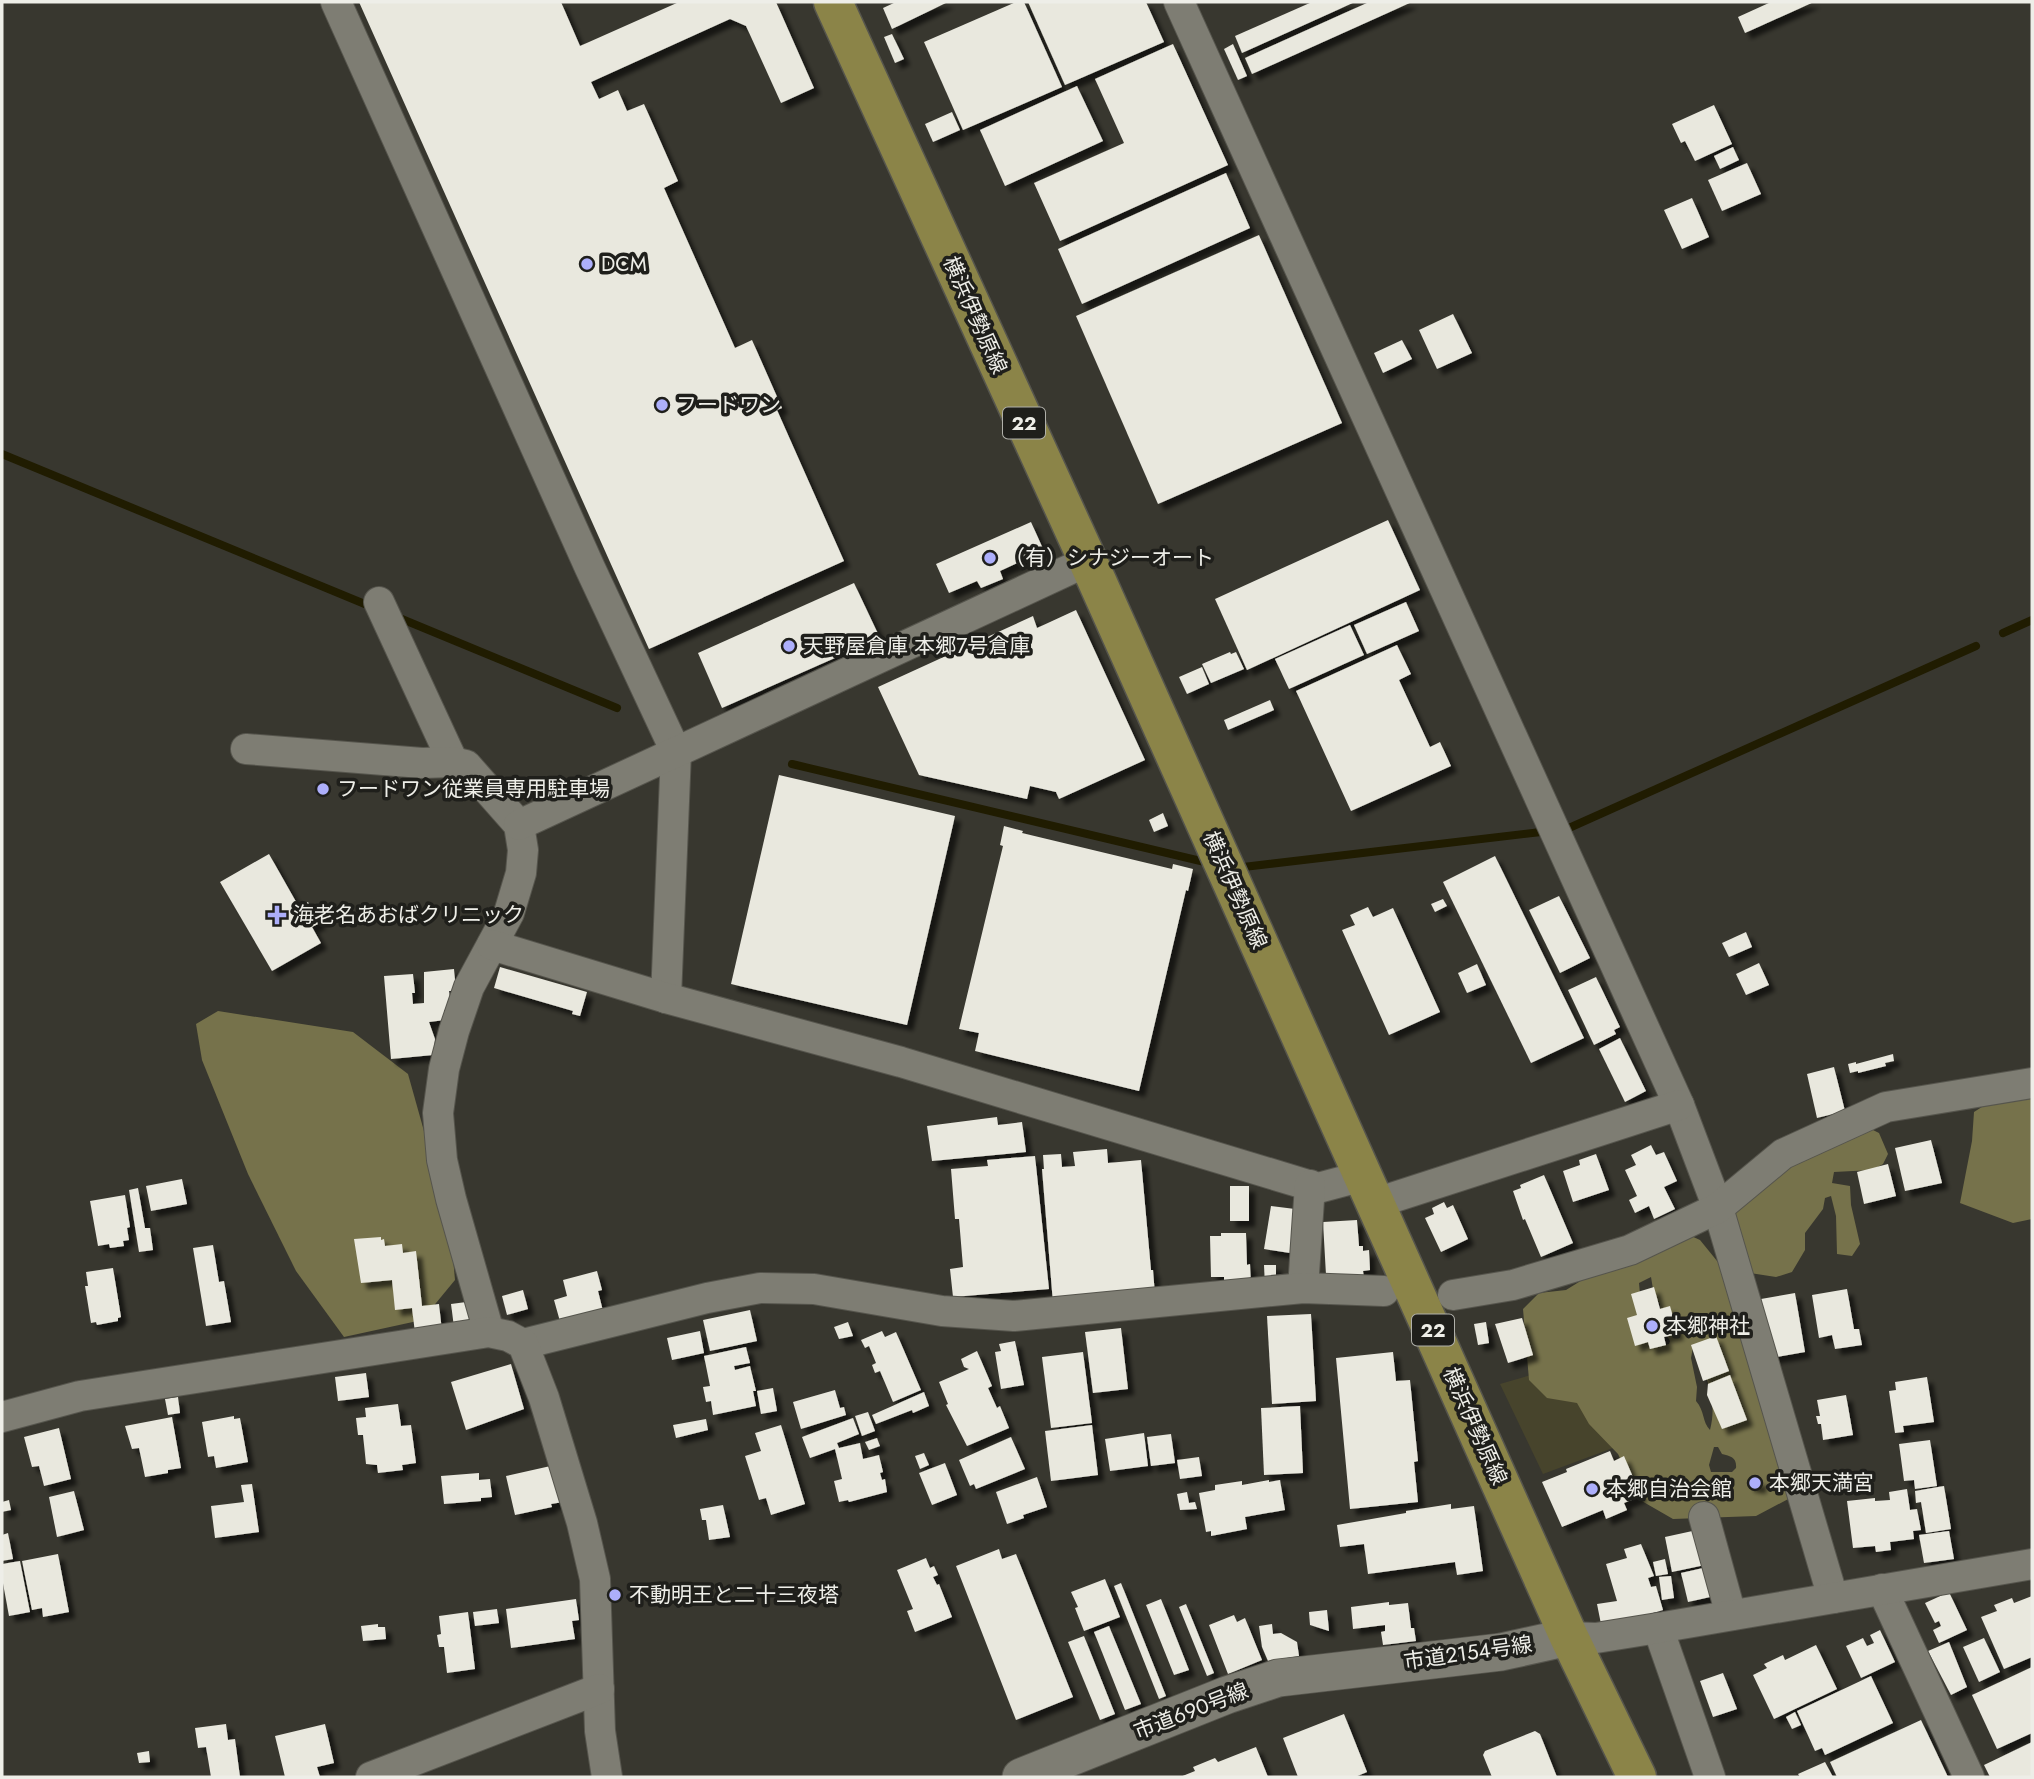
<svg xmlns="http://www.w3.org/2000/svg" width="2034" height="1779" font-family="Jost,'Noto Sans JP',sans-serif">
<style>
.green{fill:#47442c}
.forest{fill:#76724b;fill-rule:evenodd}
.lines{fill:none;stroke-linecap:round;stroke-linejoin:round}
.stream{stroke:#201c01;stroke-width:8}
.building{fill:#e9e8de;filter:url(#shadow)}
.minor-casing{stroke:#56554d;stroke-width:32}
.tertiary-casing{stroke:#56554d;stroke-width:39}
.primary-casing{stroke:#56554d;stroke-width:41}
.minor{stroke:#7e7d73;stroke-width:30}
.tertiary{stroke:#7e7d73;stroke-width:37}
.primary{stroke:#8b8448;stroke-width:38}
.poi-dot{fill:#adaffb;stroke:#1f1f1b;stroke-width:2.5}
.labels{text-anchor:middle;dominant-baseline:central;stroke-width:7;stroke-linejoin:round;paint-order:stroke}
.shield{fill:#1f1f1b;stroke:#b0b0aa;stroke-width:2}
.shield-label{font-size:19px;font-weight:bold;fill:#eeeee8}
.poi-label{font-size:21px;fill:#eeeee8;stroke:#1f1f1b;text-anchor:start}
.street-label{font-size:21px;fill:#eeeee8;stroke:#1f1f1b}
</style>
<defs>
<filter id="shadow"><feDropShadow dx="6" dy="6" stdDeviation="2" flood-color="#0009"/></filter>
</defs>
<rect width="100%" height="100%" fill="#38372f"/>
<polygon class="green" points="1576,1362 1613,1448 1543,1474 1500,1384"/>
<g class="forest">
<polygon points="218,1011 353,1032 408,1074 450,1224 455,1280 422,1320 344,1337 296,1271 248,1174 202,1060 196,1024"/>
<polygon points="2032,1092 2032,1219 2013,1223 1960,1203 1972,1141 1974,1112 1996,1098"/>
<polygon points="1869,1128 1879,1133 1888,1154 1883,1164 1872,1170 1834,1172 1832,1183 1850,1186 1851,1205 1860,1244 1852,1256 1837,1254 1836,1216 1831,1196 1825,1198 1823,1209 1805,1233 1805,1250 1792,1272 1776,1277 1750,1273 1729,1203 1751,1183"/>
<path d="M1689 1235 1700 1240 1726 1272 1792 1497 1756 1516 1673 1519 1640 1500 1618 1454 1589 1424 1577 1403 1547 1398 1529 1380 1523 1309 1539 1293 1566 1290 1587 1277ZM1651 1277 1654 1295 1660 1304V1324L1670 1341 1669 1344C1659 1347 1652 1346 1644 1339L1639 1283ZM1693 1347C1706 1375 1718 1399 1710 1430 1702 1422 1705 1411 1696 1401L1697 1387 1691 1358ZM1714 1447H1718L1722 1454C1731 1456 1737 1458 1736 1468L1732 1472H1711L1709 1465Z"/>
</g>
<g class="lines">
<g class="stream">
<polyline points="2,454 372,607"/>
<polyline points="397,617 617,708"/>
<polyline points="2003,633 2032,620"/>
<polyline points="792,764 1209,863"/>
<polyline points="1569,828 1976,646"/>
<polyline points="1235,868 1541,832"/>
</g>
</g>
<g class="building">
<polygon points="359,2 561,2 580,46 679,2 776,2 814,88 781,103 746,26 730,19 591,82 599,99 618,90 627,111 644,104 678,181 664,188 735,348 752,340 782,408 777,410 844,561 649,649"/>
<polygon points="896,2 948,2 892,29 883,8"/>
<polygon points="1016,2 1024,2 1062,87 963,130 924,42"/>
<polygon points="1028,2 1146,2 1164,42 1065,85"/>
<polygon points="1312,2 1355,2 1242,53 1235,36"/>
<polygon points="1369,2 1412,2 1252,74 1245,58"/>
<polygon points="1771,2 1814,2 1745,33 1738,17"/>
<polygon points="892,34 904,59 895,63 884,37"/>
<polygon points="1173,44 1228,165 1060,241 1034,183 1124,143 1095,79"/>
<polygon points="1233,44 1247,76 1238,80 1224,49"/>
<polygon points="1077,86 1103,141 1005,186 980,130"/>
<polygon points="1714,105 1732,144 1695,161 1685,141 1681,143 1672,124"/>
<polygon points="952,112 960,130 933,142 925,124"/>
<polygon points="1733,147 1739,160 1720,169 1714,156"/>
<polygon points="1747,163 1761,194 1722,211 1708,180"/>
<polygon points="1226,173 1250,228 1082,304 1058,249"/>
<polygon points="1692,198 1709,237 1682,249 1664,210"/>
<polygon points="1259,235 1342,423 1158,504 1076,316"/>
<polygon points="1453,314 1472,353 1437,369 1419,330"/>
<polygon points="1402,340 1412,359 1383,373 1374,353"/>
<polygon points="1388,520 1420,590 1247,670 1215,599"/>
<polygon points="1031,522 1044,551 1000,571 1003,579 981,588 977,581 949,593 936,564"/>
<polygon points="854,583 880,638 722,708 698,653"/>
<polygon points="1406,602 1419,631 1367,654 1354,625"/>
<polygon points="1076,610 1145,760 1059,799 1056,792 1030,786 1027,799 919,775 878,687 1033,616 1037,628"/>
<polygon points="1350,625 1364,655 1289,689 1275,659"/>
<polygon points="1397,645 1411,674 1399,680 1430,747 1440,742 1451,766 1351,811 1296,691"/>
<polygon points="1230,652 1231,654 1236,652 1244,669 1211,683 1202,664"/>
<polygon points="1202,667 1209,684 1187,694 1179,677"/>
<polygon points="1270,700 1274,710 1228,730 1224,720"/>
<polygon points="779,775 955,816 907,1025 731,984"/>
<polygon points="1163,813 1168,826 1154,832 1149,820"/>
<polygon points="1004,826 1023,831 1022,833 1172,869 1173,864 1193,869 1188,891 1186,890 1139,1091 975,1051 979,1033 959,1029 1003,846 1000,845"/>
<polygon points="269,854 299,907 308,902 320,923 312,927 321,943 272,971 220,882"/>
<polygon points="1495,856 1584,1038 1531,1063 1443,882"/>
<polygon points="1559,896 1590,958 1560,973 1529,910"/>
<polygon points="1443,899 1447,906 1435,912 1431,904"/>
<polygon points="1368,907 1373,917 1393,908 1440,1012 1389,1035 1342,930 1355,925 1350,915"/>
<polygon points="1746,932 1752,947 1729,957 1722,943"/>
<polygon points="1759,963 1769,985 1746,995 1736,974"/>
<polygon points="1477,964 1486,985 1467,993 1458,973"/>
<polygon points="500,967 587,992 580,1016 572,1014 573,1011 494,988"/>
<polygon points="454,969 456,991 449,991 451,1009 444,1010 445,1020 429,1022 435,1039 433,1055 391,1059 384,976 413,974 415,993 412,993 413,1004 424,1003 424,972"/>
<polygon points="1596,977 1620,1027 1614,1030 1616,1034 1594,1045 1568,990"/>
<polygon points="1620,1038 1646,1091 1625,1102 1599,1049"/>
<polygon points="1893,1054 1894,1061 1885,1063 1886,1066 1858,1073 1858,1071 1850,1073 1848,1064 1856,1062 1856,1064"/>
<polygon points="1834,1067 1845,1111 1817,1118 1807,1074"/>
<polygon points="997,1117 998,1125 1022,1122 1026,1152 932,1161 927,1126"/>
<polygon points="1931,1140 1942,1183 1905,1191 1895,1148"/>
<polygon points="1651,1145 1656,1155 1664,1152 1677,1181 1664,1187 1675,1209 1654,1219 1649,1206 1635,1213 1629,1200 1637,1196 1625,1170 1636,1165 1631,1155"/>
<polygon points="1107,1149 1108,1163 1141,1160 1151,1270 1153,1270 1155,1295 1053,1303 1042,1169 1044,1169 1043,1155 1061,1154 1062,1167 1075,1166 1073,1152"/>
<polygon points="1596,1154 1609,1190 1573,1202 1563,1171 1580,1165 1579,1160"/>
<polygon points="1035,1156 1049,1289 953,1297 950,1269 963,1267 959,1219 955,1219 951,1169 988,1166 987,1160"/>
<polygon points="1888,1164 1896,1196 1864,1204 1857,1172"/>
<polygon points="1544,1175 1573,1243 1541,1257 1525,1219 1523,1220 1513,1191 1521,1188 1520,1185"/>
<polygon points="182,1179 187,1204 151,1211 146,1186"/>
<rect x="1230" y="1186" width="19" height="35"/>
<polygon points="138,1188 145,1228 150,1228 153,1250 139,1252 129,1190"/>
<polygon points="125,1195 130,1227 127,1228 129,1240 123,1241 124,1246 110,1248 109,1244 98,1246 90,1201"/>
<polygon points="1444,1202 1447,1208 1453,1205 1468,1239 1441,1252 1425,1218 1434,1214 1432,1208"/>
<polygon points="1271,1206 1295,1209 1290,1253 1264,1249"/>
<polygon points="1357,1220 1359,1246 1363,1246 1363,1251 1369,1250 1370,1270 1363,1271 1364,1278 1343,1279 1342,1274 1326,1275 1323,1222"/>
<polygon points="1221,1233 1246,1233 1247,1265 1250,1264 1251,1285 1224,1284 1224,1277 1211,1277 1210,1236 1221,1236"/>
<polygon points="381,1237 381,1240 384,1239 385,1246 402,1244 403,1253 416,1251 422,1306 439,1304 442,1331 415,1333 412,1308 395,1310 392,1280 361,1283 354,1239"/>
<polygon points="213,1245 219,1282 224,1281 231,1322 206,1326 193,1248"/>
<polygon points="1264,1265 1276,1265 1276,1287 1265,1287"/>
<polygon points="113,1268 121,1317 118,1318 118,1321 97,1325 96,1322 91,1323 85,1286 88,1286 86,1272"/>
<polygon points="597,1271 602,1290 598,1291 603,1311 561,1325 554,1300 567,1296 563,1280"/>
<polygon points="1654,1287 1660,1309 1670,1306 1678,1334 1664,1337 1666,1345 1650,1349 1648,1342 1635,1346 1627,1318 1637,1315 1631,1294"/>
<polygon points="1847,1289 1854,1329 1859,1329 1862,1345 1835,1349 1832,1335 1819,1338 1812,1295"/>
<polygon points="523,1290 528,1309 507,1315 502,1296"/>
<polygon points="1795,1293 1805,1352 1771,1358 1761,1299"/>
<polygon points="474,1301 477,1324 454,1327 451,1304"/>
<polygon points="750,1310 757,1341 710,1351 703,1320"/>
<polygon points="1311,1314 1316,1401 1272,1404 1267,1316"/>
<polygon points="1522,1318 1533,1355 1508,1363 1495,1324"/>
<polygon points="848,1322 853,1336 839,1339 834,1327"/>
<polygon points="1486,1322 1489,1343 1478,1345 1474,1324"/>
<polygon points="1121,1328 1128,1389 1093,1393 1085,1332"/>
<polygon points="700,1331 704,1353 672,1360 667,1338"/>
<polygon points="882,1331 885,1337 896,1332 921,1390 893,1402 880,1371 875,1373 872,1365 876,1363 869,1346 865,1348 861,1340"/>
<polygon points="1716,1336 1729,1371 1703,1381 1691,1345"/>
<polygon points="1015,1341 1024,1385 1001,1389 995,1352 1001,1351 999,1344"/>
<polygon points="746,1347 750,1363 734,1366 735,1370 750,1366 756,1391 753,1391 756,1406 713,1415 711,1401 706,1402 703,1387 710,1386 704,1356"/>
<polygon points="977,1351 992,1386 988,1388 997,1408 1000,1406 1009,1428 967,1446 946,1405 948,1404 939,1382 969,1369 964,1367 961,1359"/>
<polygon points="1083,1352 1092,1423 1051,1428 1042,1357"/>
<polygon points="1393,1352 1396,1381 1410,1380 1418,1461 1414,1462 1418,1502 1350,1509 1336,1358"/>
<polygon points="511,1364 524,1409 466,1430 451,1382"/>
<polygon points="366,1373 369,1397 338,1401 335,1377"/>
<polygon points="1730,1375 1747,1420 1722,1429 1707,1395 1708,1384"/>
<polygon points="1927,1377 1934,1422 1903,1426 1904,1432 1895,1433 1889,1391 1896,1390 1895,1382"/>
<polygon points="773,1388 777,1411 761,1414 757,1391"/>
<polygon points="835,1390 840,1408 844,1407 846,1415 801,1429 793,1402"/>
<polygon points="924,1392 929,1406 913,1413 912,1410 876,1424 872,1415"/>
<polygon points="1846,1395 1853,1435 1823,1440 1821,1424 1818,1424 1816,1416 1820,1416 1817,1400"/>
<polygon points="178,1397 180,1413 168,1415 165,1399"/>
<polygon points="398,1404 401,1426 411,1425 416,1463 402,1465 403,1470 378,1473 377,1465 366,1464 363,1435 358,1435 356,1418 366,1417 365,1408"/>
<polygon points="1300,1406 1303,1473 1264,1475 1261,1408"/>
<polygon points="868,1412 875,1431 862,1436 855,1416"/>
<polygon points="234,1416 234,1419 240,1418 248,1462 216,1468 214,1456 208,1457 202,1422"/>
<polygon points="172,1417 181,1468 168,1470 168,1473 145,1477 139,1448 132,1449 125,1426"/>
<polygon points="853,1418 859,1434 837,1443 839,1448 860,1443 863,1459 879,1455 883,1472 880,1473 882,1480 885,1479 887,1492 849,1502 848,1500 839,1502 834,1481 842,1479 835,1449 810,1458 802,1437"/>
<polygon points="706,1419 708,1430 676,1438 673,1425"/>
<polygon points="781,1425 805,1504 771,1515 766,1498 759,1500 745,1456 761,1451 755,1433"/>
<polygon points="1092,1425 1098,1475 1051,1481 1045,1431"/>
<polygon points="59,1428 71,1479 44,1486 39,1466 32,1467 24,1437"/>
<polygon points="1144,1433 1148,1466 1110,1471 1105,1439"/>
<polygon points="1171,1434 1175,1463 1151,1466 1147,1437"/>
<polygon points="1011,1437 1025,1469 976,1489 974,1484 970,1486 959,1460"/>
<polygon points="877,1438 880,1446 869,1450 865,1442"/>
<polygon points="1930,1440 1937,1486 1915,1489 1914,1480 1904,1481 1899,1444"/>
<polygon points="1610,1451 1614,1461 1624,1456 1641,1496 1624,1503 1627,1510 1606,1519 1603,1510 1562,1527 1542,1482 1567,1472 1566,1469"/>
<polygon points="924,1453 929,1465 920,1469 915,1456"/>
<polygon points="1199,1457 1202,1476 1180,1479 1177,1460"/>
<polygon points="945,1463 957,1495 932,1505 919,1473"/>
<polygon points="555,1465 563,1502 551,1504 552,1507 515,1515 506,1476"/>
<polygon points="479,1473 479,1480 490,1479 492,1497 481,1498 481,1501 444,1504 441,1476"/>
<polygon points="1037,1477 1047,1507 1023,1515 1024,1518 1007,1524 996,1492"/>
<polygon points="1749,1479 1761,1480 1760,1488 1748,1486"/>
<polygon points="1269,1480 1269,1482 1280,1480 1285,1510 1245,1517 1247,1529 1211,1536 1211,1531 1206,1532 1199,1493 1215,1490 1215,1485 1242,1481 1242,1485"/>
<polygon points="252,1484 259,1532 215,1538 211,1506 244,1502 241,1485"/>
<polygon points="1944,1486 1951,1529 1926,1533 1921,1502 1916,1503 1915,1491"/>
<polygon points="1907,1489 1910,1510 1917,1509 1921,1530 1913,1531 1914,1539 1890,1542 1891,1550 1876,1552 1875,1546 1853,1548 1847,1501 1875,1498 1875,1501 1890,1500 1889,1492"/>
<polygon points="74,1491 84,1530 57,1537 49,1497"/>
<polygon points="1187,1492 1189,1503 1195,1502 1197,1509 1180,1510 1177,1494"/>
<polygon points="9,1500 11,1510 2,1512 2,1502"/>
<polygon points="1451,1504 1451,1509 1474,1506 1483,1571 1457,1575 1455,1562 1368,1574 1364,1544 1340,1547 1337,1525 1406,1513 1406,1511"/>
<polygon points="723,1505 730,1537 709,1540 706,1520 702,1520 700,1509"/>
<polygon points="1697,1530 1705,1565 1672,1572 1665,1537"/>
<polygon points="1949,1531 1954,1559 1924,1563 1919,1535"/>
<polygon points="8,1533 13,1559 2,1561 2,1535"/>
<polygon points="1641,1544 1654,1576 1648,1578 1651,1587 1656,1586 1663,1610 1627,1621 1601,1624 1597,1604 1617,1601 1606,1564 1627,1558 1624,1549"/>
<polygon points="999,1549 1002,1559 1016,1554 1073,1697 1016,1720 956,1566"/>
<polygon points="58,1554 69,1612 43,1617 42,1608 32,1610 22,1561"/>
<polygon points="926,1558 930,1568 934,1566 938,1575 933,1577 937,1585 939,1584 952,1617 915,1632 907,1611 913,1609 897,1570"/>
<polygon points="1665,1559 1668,1574 1656,1576 1653,1562"/>
<polygon points="20,1561 30,1612 9,1616 2,1578 2,1564"/>
<polygon points="1712,1566 1719,1595 1688,1602 1681,1573"/>
<polygon points="1671,1576 1674,1598 1662,1600 1659,1577"/>
<polygon points="1105,1579 1120,1617 1084,1631 1075,1608 1078,1607 1071,1592"/>
<polygon points="1121,1583 1166,1696 1159,1699 1114,1586"/>
<polygon points="1949,1592 1967,1630 1939,1643 1933,1630 1941,1626 1939,1621 1935,1623 1925,1603"/>
<polygon points="2032,1596 2032,1657 2004,1669 1981,1617 1997,1611 1994,1605 2012,1598 2014,1603"/>
<polygon points="576,1599 579,1620 572,1621 575,1639 511,1648 506,1609"/>
<polygon points="1161,1599 1189,1670 1174,1675 1146,1605"/>
<polygon points="1389,1602 1389,1605 1408,1603 1411,1628 1414,1628 1416,1641 1383,1645 1381,1632 1385,1631 1385,1625 1353,1629 1351,1607"/>
<polygon points="1186,1604 1214,1673 1207,1676 1179,1607"/>
<polygon points="497,1609 499,1623 475,1626 473,1612"/>
<polygon points="1327,1610 1329,1631 1310,1625 1309,1612"/>
<polygon points="468,1612 475,1669 447,1673 444,1647 439,1647 437,1635 441,1634 439,1616"/>
<polygon points="1234,1615 1237,1622 1245,1618 1262,1660 1228,1674 1209,1625"/>
<polygon points="378,1624 378,1627 385,1627 386,1639 363,1641 361,1626"/>
<polygon points="1272,1624 1273,1634 1281,1633 1297,1642 1299,1656 1268,1661 1262,1647 1259,1626"/>
<polygon points="1109,1626 1141,1704 1125,1710 1094,1632"/>
<polygon points="1880,1630 1895,1662 1861,1678 1846,1646 1863,1638 1867,1646 1874,1643 1870,1635"/>
<polygon points="1084,1636 1115,1714 1100,1720 1068,1642"/>
<polygon points="1984,1638 2000,1672 1979,1682 1963,1647"/>
<polygon points="1949,1642 1967,1687 1951,1695 1928,1651"/>
<polygon points="1816,1645 1837,1689 1774,1719 1753,1675 1767,1668 1764,1664 1783,1655 1785,1660"/>
<polygon points="2032,1667 2032,1733 1997,1749 1972,1695"/>
<polygon points="1723,1673 1737,1709 1713,1717 1700,1681"/>
<polygon points="1871,1676 1893,1723 1825,1755 1822,1748 1815,1751 1797,1711"/>
<polygon points="1795,1712 1801,1725 1792,1729 1786,1717"/>
<polygon points="1344,1714 1367,1772 1355,1777 1298,1777 1283,1738"/>
<polygon points="1921,1720 1948,1777 1837,1777 1830,1762"/>
<polygon points="226,1724 228,1740 235,1739 240,1777 211,1777 206,1747 198,1748 195,1728"/>
<polygon points="325,1724 334,1763 317,1767 320,1777 285,1777 275,1736"/>
<polygon points="1535,1731 1540,1734 1557,1777 1492,1777 1483,1755 1485,1751"/>
<polygon points="2032,1742 2032,1777 1990,1777 1984,1765"/>
<polygon points="1256,1747 1268,1777 1180,1777 1195,1771 1193,1767 1215,1758 1218,1762"/>
<polygon points="149,1751 150,1762 139,1763 137,1753"/>
<polygon points="1825,1762 1833,1777 1800,1777 1798,1774"/>
</g>
<g class="lines">
<g class="minor-casing">
<g id="minor">
<polyline points="336,2 590,568 676,752 666,998"/>
<polyline points="1179,2 1679,1105 1718,1208 1833,1598"/>
<polyline points="379,602 453,762"/>
<polyline points="246,749 422,763 453,762 466,765 519,825 523,850 521,873 509,913 469,987 454,1031 444,1069 438,1113 442,1160 451,1199 489,1332"/>
<polyline points="519,825 1088,561"/>
<polyline points="492,945 666,998 901,1062 1318,1188 1363,1176"/>
<polyline points="1376,1203 1679,1105"/>
<polyline points="1303,1288 1310,1185"/>
<polyline points="1453,1295 1513,1285 1630,1250 1718,1208 1783,1154 1886,1107 2032,1083"/>
<polyline points="523,1344 707,1298 760,1288 814,1289 942,1311 1014,1316 1303,1288 1384,1291"/>
<polyline points="2,1417 80,1396 489,1332 508,1336 523,1344 544,1398 582,1523 595,1579 600,1731 607,1777"/>
<polyline points="1704,1517 1731,1615"/>
<polyline points="1882,1589 1969,1777"/>
<polyline points="1658,1628 1710,1777"/>
<polyline points="1569,1637 1596,1638 1658,1628 2032,1564"/>
<polyline points="371,1777 599,1689"/>
</g>
</g>
<g class="tertiary-casing">
<polyline id="tertiary" points="1021,1777 1227,1695 1278,1678 1501,1652 1569,1637"/>
</g>
<g class="primary-casing">
<polyline id="primary" points="833,2 1088,561 1569,1637 1637,1777"/>
</g>
<use href="#minor" class="minor"/>
<use href="#tertiary" class="tertiary"/>
<use href="#primary" class="primary"/>
</g>
<g class="poi-dot">
<circle cx="587" cy="264" r="7"/>
<circle cx="662" cy="405" r="7"/>
<circle cx="990" cy="558" r="7"/>
<circle cx="789" cy="646" r="7"/>
<circle cx="323" cy="789" r="7"/>
<path d="M273.5 904.5h7v7h7v7h-7v7h-7v-7h-7v-7h7z"/>
<circle cx="1652" cy="1326" r="7"/>
<circle cx="1755" cy="1483" r="7"/>
<circle cx="1592" cy="1489" r="7"/>
<circle cx="615" cy="1595" r="7"/>
</g>
<g class="labels">
<g class="shield">
<rect x="1003" y="407.5" width="42" height="31" rx="5"/>
<rect x="1412" y="1314.5" width="42" height="31" rx="5"/>
</g>
<g class="shield-label">
<text x="1024" y="423">22</text>
<text x="1433" y="1330">22</text>
</g>
<g class="poi-label">
<text x="601" y="264">DCM</text>
<text x="676" y="405">フードワン</text>
<text x="1004" y="558">（有）シナジーオート</text>
<text x="803" y="646">天野屋倉庫 本郷7号倉庫</text>
<text x="337" y="789">フードワン従業員専用駐車場</text>
<text x="293" y="915">海老名あおばクリニック</text>
<text x="1666" y="1326">本郷神社</text>
<text x="1769" y="1483">本郷天満宮</text>
<text x="1606" y="1489">本郷自治会館</text>
<text x="629" y="1595">不動明王と二十三夜塔</text>
</g>
<g class="street-label">
<text transform="translate(975 315) rotate(66)">横浜伊勢原線</text>
<text transform="translate(1235 890) rotate(66)">横浜伊勢原線</text>
<text transform="translate(1475 1426) rotate(66)">横浜伊勢原線</text>
<text transform="translate(1468 1653) rotate(-8)">市道2154号線</text>
<text transform="translate(1191 1711) rotate(-21)">市道690号線</text>
</g>
</g>
<rect width="2034" height="1779" fill="none" stroke="#eeeee8" stroke-width="7"/>
</svg>
